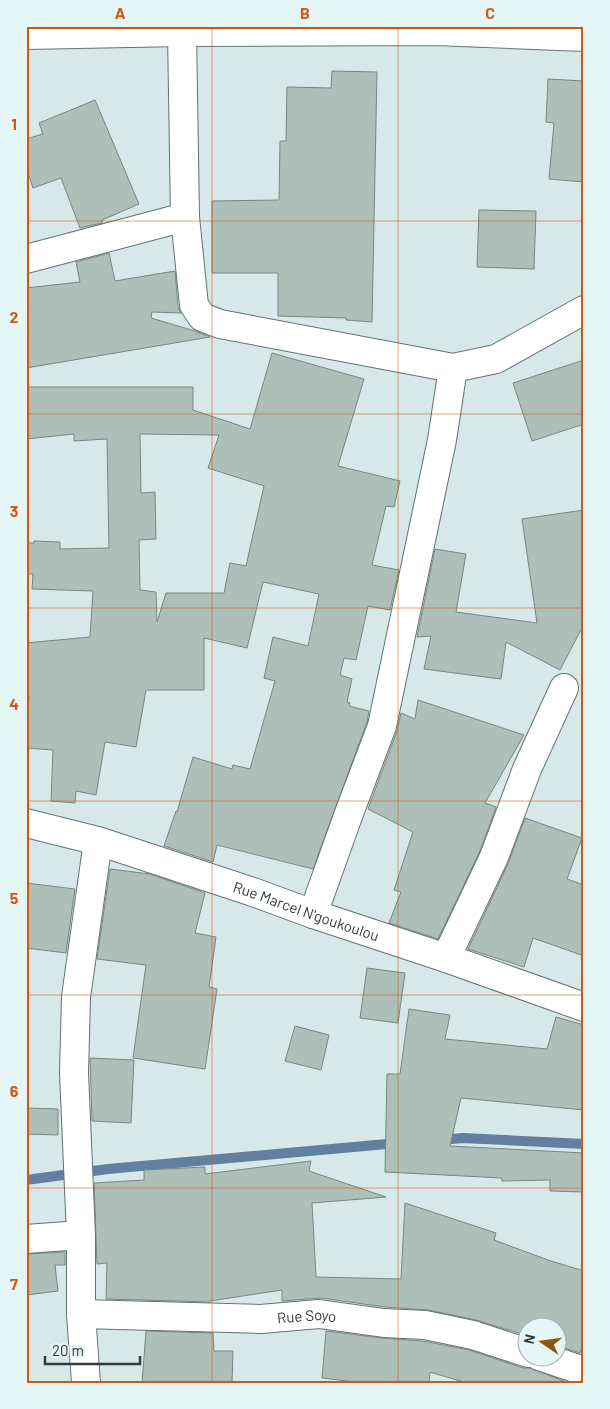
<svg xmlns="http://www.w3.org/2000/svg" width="610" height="1409" font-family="Barlow,sans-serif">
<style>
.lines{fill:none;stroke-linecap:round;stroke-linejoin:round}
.stream{stroke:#6180a1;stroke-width:10}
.building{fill:#aebeb8;stroke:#788681;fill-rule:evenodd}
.minor-casing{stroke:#637374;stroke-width:30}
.minor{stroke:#fff;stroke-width:28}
.grid{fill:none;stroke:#d65611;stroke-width:1;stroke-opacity:0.55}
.labels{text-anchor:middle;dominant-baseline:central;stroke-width:4.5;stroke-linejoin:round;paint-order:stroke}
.street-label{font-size:15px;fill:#343b3b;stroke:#e4f6f6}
.neatline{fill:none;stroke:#d65611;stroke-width:2}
.grid-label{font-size:16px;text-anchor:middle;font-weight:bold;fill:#d65611}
</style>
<rect width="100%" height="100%" fill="#d7e8e9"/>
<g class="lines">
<g class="stream">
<polyline points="440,1140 463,1138 584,1144"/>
<polyline points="26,1180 108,1169 398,1143"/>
</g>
</g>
<g class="building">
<polygon points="332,71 377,72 372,322 346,320 346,318 278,316 278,273 212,273 212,201 279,200 280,141 286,141 287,87 331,88"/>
<polygon points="548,79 584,81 584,182 549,179 554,123 546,122"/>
<polygon points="95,100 139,204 102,220 102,223 80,228 61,178 33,188 26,167 26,139 43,134 39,123"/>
<polygon points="479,210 536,211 534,269 477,267"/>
<polygon points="109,253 115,281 175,271 178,307 181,313 152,312 151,318 195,331 210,337 26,368 26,288 80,282 76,262"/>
<path d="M272 353 364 379 338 466 400 481 394 507 386 506 372 565 399 570 390 610 368 606 356 660 344 658 340 675 352 679 347 702 350 703 349 706 369 711 367 722 313 869 217 845 213 862 164 846 176 811 177 812 193 757 232 769 233 765 250 769 275 681 264 678 273 637 308 646 319 594 263 582 247 648 204 638V690H146L136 747 105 742 96 795 76 791 75 803 51 801 53 750 26 748 29 696H26V643L90 637 93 591 32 589 33 574H26V543H34V541L60 542V549L109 548 107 439 74 441V434L26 439V387H193V410L250 429ZM140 434 219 435 208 468 264 486 246 566 230 563 224 593H166L157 622 156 592 140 590 139 540 156 539 155 492 141 493Z"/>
<polygon points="584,360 584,424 532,441 513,383"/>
<polygon points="584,510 584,624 560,670 506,642 501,679 424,669 431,636 417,637 435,549 466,554 456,612 537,623 522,519"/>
<polygon points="418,700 524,735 485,803 496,807 480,851 438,939 389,923 401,892 394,890 413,832 368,809 397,731 401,713 415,719"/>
<polygon points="525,818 582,838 567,879 584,885 584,956 533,938 524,967 468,949 508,864"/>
<polygon points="110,869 150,874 205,893 195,933 216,937 209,987 217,989 205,1069 133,1058 146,965 97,959"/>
<polygon points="26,883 75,889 66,953 26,948"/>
<polygon points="367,968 405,973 398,1023 360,1018"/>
<polygon points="409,1009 450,1015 445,1039 547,1049 556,1017 584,1025 584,1110 461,1098 450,1146 584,1153 584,1192 550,1191 550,1180 502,1181 502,1178 385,1172 387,1074 400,1074"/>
<polygon points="295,1026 329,1035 321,1070 285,1061"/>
<polygon points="90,1058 134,1060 131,1123 92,1121"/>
<polygon points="26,1108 58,1109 58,1135 26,1134"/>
<polygon points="311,1161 309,1171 386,1197 312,1203 316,1277 401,1279 405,1203 496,1233 494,1240 548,1260 584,1271 584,1341 580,1353 558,1346 558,1326 528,1326 528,1336 476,1320 428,1310 385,1307 321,1298 282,1301 282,1290 210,1301 210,1302 106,1299 107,1263 97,1264 94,1183 144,1180 144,1170 205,1167 205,1174"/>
<polygon points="65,1252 65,1265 55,1265 58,1291 26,1295 26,1254"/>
<polygon points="146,1331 213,1333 214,1351 233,1351 232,1383 142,1383"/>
<polygon points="326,1331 382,1338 423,1341 469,1350 523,1368 530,1368 564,1381 563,1383 467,1383 430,1372 429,1383 364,1383 322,1378"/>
</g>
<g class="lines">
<g class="minor-casing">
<g id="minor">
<polyline points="182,32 185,217 194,305 202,317 220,324 453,368 496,359 584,310"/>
<polyline points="26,35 182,32 435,31 584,37"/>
<polyline points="26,259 185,217"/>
<path id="s1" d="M26 823 98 841 253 892 313 914 446 958 584 1007"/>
<polyline points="313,914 348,816 382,726 442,440 453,368"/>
<polyline points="446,958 494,857 527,769 564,688"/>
<polyline points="26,1239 81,1235"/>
<path id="s2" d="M81 1314 261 1319 319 1314 384 1323 425 1325 473 1335 528 1353"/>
<polyline points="539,1356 584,1371"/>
<polyline points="86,1383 81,1314 81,1235 74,1073 76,997 98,841"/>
</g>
</g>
<use href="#minor" class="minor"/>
</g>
<path class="grid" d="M212 26V1383M398 26V1383M26 221H584M26 414H584M26 608H584M26 801H584M26 995H584M26 1188H584"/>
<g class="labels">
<g class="street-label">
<text stroke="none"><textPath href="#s1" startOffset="294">Rue Marcel N'goukoulou</textPath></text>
<text stroke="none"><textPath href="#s2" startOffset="226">Rue Soyo</textPath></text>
</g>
</g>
<rect width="610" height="1409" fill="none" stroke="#e4f6f6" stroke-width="55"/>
<g transform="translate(542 1342) rotate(283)"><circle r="24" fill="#e4f6f6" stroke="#9eabab"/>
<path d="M0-4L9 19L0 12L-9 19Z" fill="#8f5610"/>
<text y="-8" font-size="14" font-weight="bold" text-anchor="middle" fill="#343b3b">N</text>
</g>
<path d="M45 1356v8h95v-8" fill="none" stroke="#343b3b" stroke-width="2.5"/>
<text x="52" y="1356" font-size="15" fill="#343b3b" stroke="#e4f6f6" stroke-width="4" paint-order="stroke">20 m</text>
<rect x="28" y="28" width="554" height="1354" class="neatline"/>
<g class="grid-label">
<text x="120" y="19">A</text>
<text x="305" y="19">B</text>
<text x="490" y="19">C</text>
<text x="14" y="130">1</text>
<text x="14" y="323">2</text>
<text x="14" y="517">3</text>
<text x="14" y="710">4</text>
<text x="14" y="904">5</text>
<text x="14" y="1097">6</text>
<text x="14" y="1290">7</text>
</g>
</svg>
